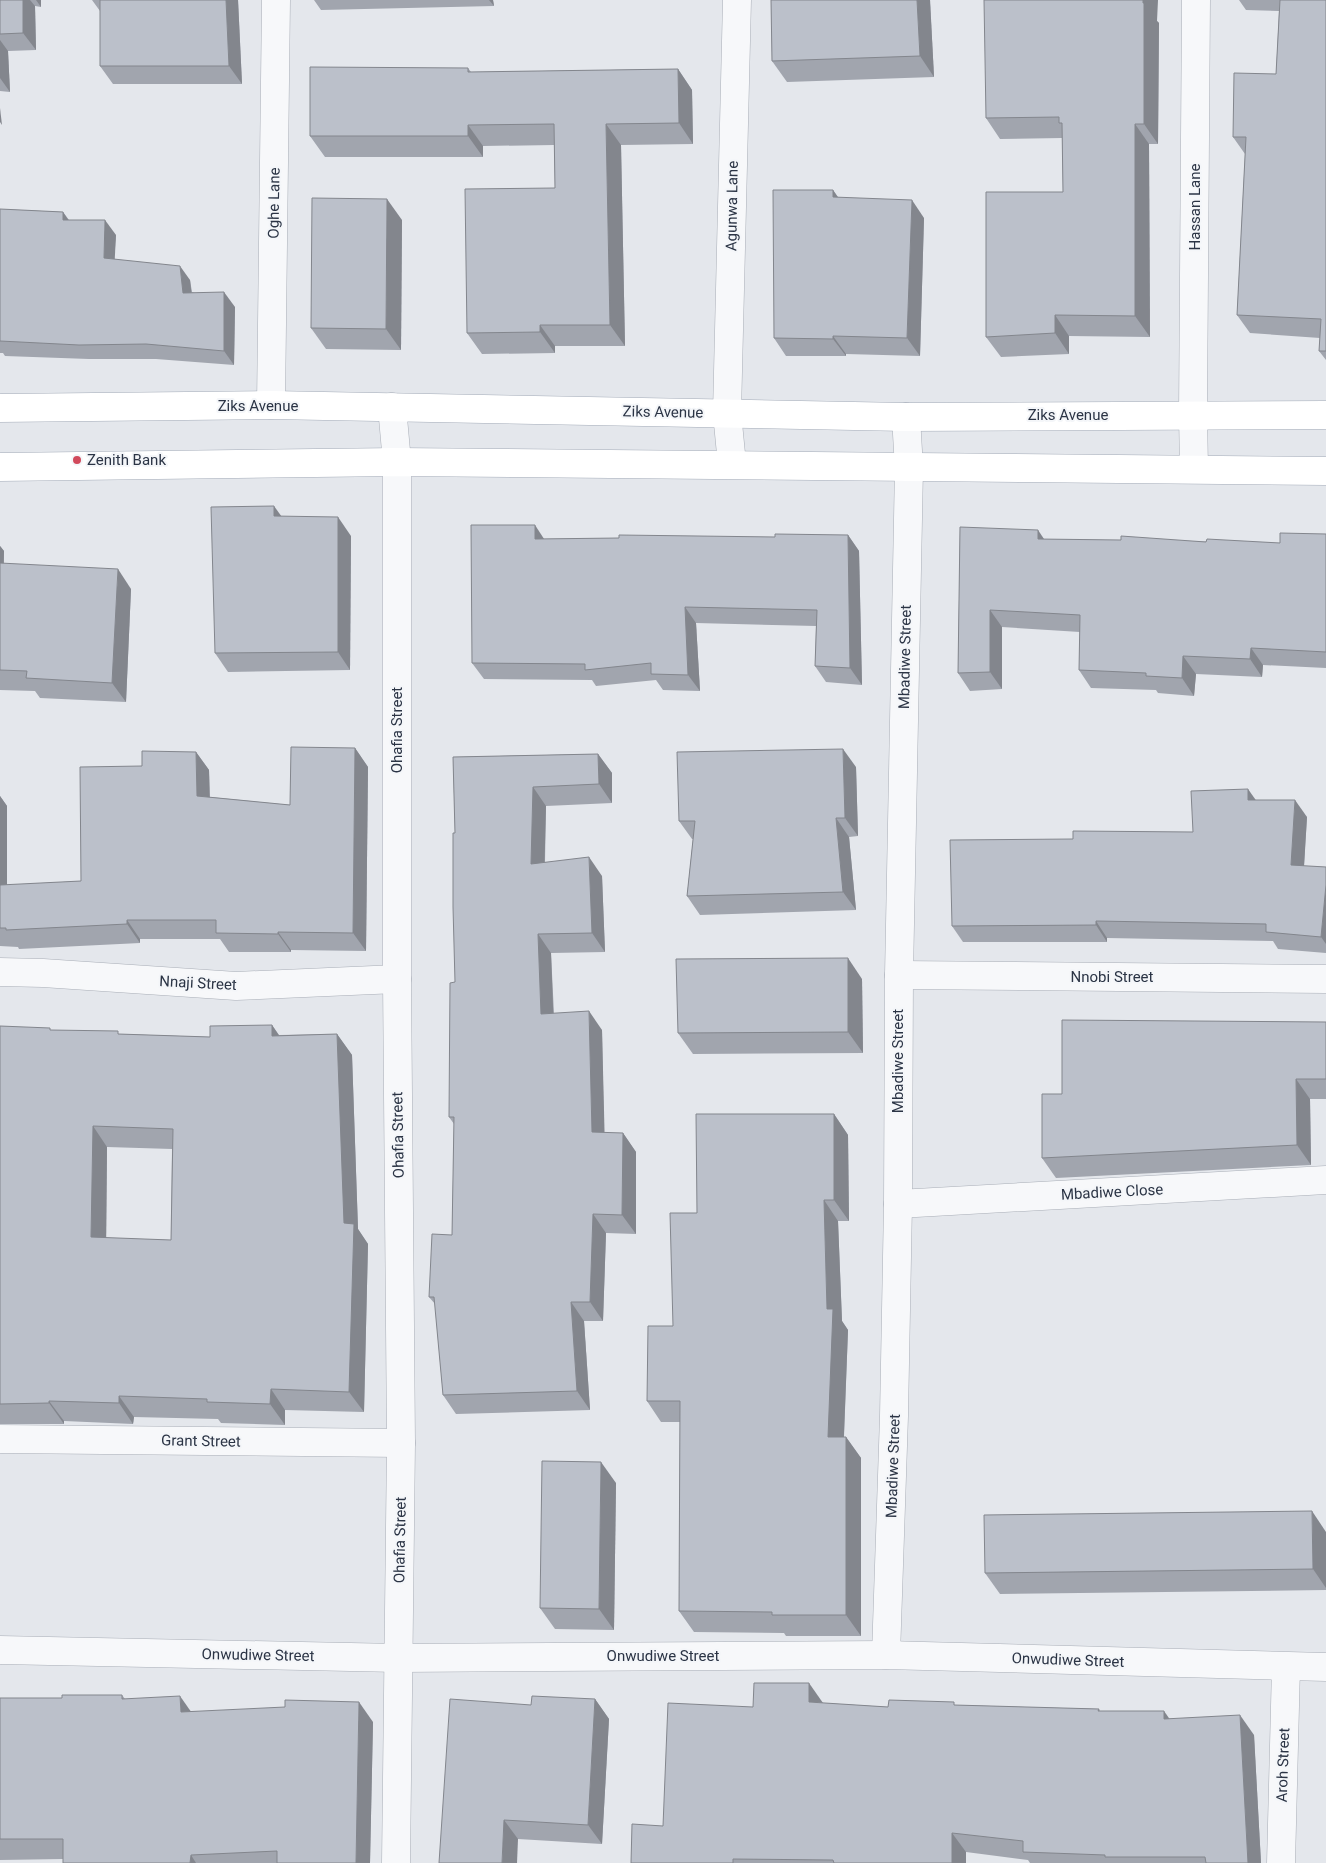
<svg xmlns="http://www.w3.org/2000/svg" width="1326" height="1863" font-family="Roboto,sans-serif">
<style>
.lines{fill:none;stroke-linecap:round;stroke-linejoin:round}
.minor-casing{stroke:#a9aeb7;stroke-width:29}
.major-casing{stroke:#a3abb8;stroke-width:29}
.minor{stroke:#f7f8fa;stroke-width:28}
.major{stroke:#fff;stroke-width:28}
.wall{fill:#a1a5ae;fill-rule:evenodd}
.shaded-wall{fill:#83868d}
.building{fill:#bbc0ca;stroke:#83868d;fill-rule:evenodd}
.poi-dot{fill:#d1495b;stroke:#f4f6f9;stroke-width:2}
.labels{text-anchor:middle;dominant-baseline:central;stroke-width:4;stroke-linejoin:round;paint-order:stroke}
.street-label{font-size:15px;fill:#2b3445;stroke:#f4f6f9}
.poi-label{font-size:15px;fill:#2b3445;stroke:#f4f6f9;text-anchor:start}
</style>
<rect width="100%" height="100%" fill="#e4e7ec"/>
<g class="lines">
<g class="minor-casing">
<g id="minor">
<polyline points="271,405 276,0"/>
<polyline points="392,407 397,462 397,979 401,1443 396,1863"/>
<polyline points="732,464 727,413 737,0"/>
<polyline points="1194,469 1193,414 1196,0"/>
<polyline points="0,972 43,973 236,986 397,979"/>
<polyline points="899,975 1326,979"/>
<polyline points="898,1204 1326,1180"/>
<polyline points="0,1439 401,1443"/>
<polyline points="0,1650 398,1658 886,1655 1326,1667"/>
<polyline points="886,1655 894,1416 898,1204 899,975 909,468 906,417"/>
<polyline points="1281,1863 1286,1667"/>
</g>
</g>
<g class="major-casing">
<g id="major">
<polyline points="0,408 271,405 906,417 1326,415"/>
<polyline points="0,467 397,462 1326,471"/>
</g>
</g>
<use href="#minor" class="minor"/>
<use href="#major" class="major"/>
</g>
<g class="wall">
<polygon points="0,0 41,0 41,7 35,6 36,50 8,51 10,92 0,91"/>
<polygon points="92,0 238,0 242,84 113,84 100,66 100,11"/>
<polygon points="314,0 499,0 493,0 494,6 321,10"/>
<polygon points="771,0 930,0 934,77 787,82 772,61"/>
<polygon points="1239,0 1326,0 1326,360 1319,351 1320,338 1250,333 1237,315 1245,154 1233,137 1276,74 1279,11 1246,10"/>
<polygon points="1157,21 1159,23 1158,144 1149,144 1150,337 1069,336 1069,354 1001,357 986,337 1063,192 1062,138 1000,139 986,118"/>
<polygon points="468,68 471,72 678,69 692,90 693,144 621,145 625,346 555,346 555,353 482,354 467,333 555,188 554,145 483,146 483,157 325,157 310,136"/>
<polygon points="833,190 838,197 924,218 920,356 846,354 846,356 786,356 774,338"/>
<polygon points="0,209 63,212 69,220 116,235 114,259 190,280 192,292 235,307 234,365 156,359 89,359 5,356 3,353 0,353"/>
<polygon points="402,220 401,350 326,349 311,328"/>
<polygon points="960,527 1044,539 1280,543 1326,534 1326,668 1263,665 1262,677 1196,674 1194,696 1158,693 1156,690 1091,688 1079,670 1080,632 1002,627 1002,689 970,691 958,673"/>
<polygon points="848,535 859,551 862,685 826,682 815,666 816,626 696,623 700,691 663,690 656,680 596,686 592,680 484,679 472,663 545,539 775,537"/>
<polygon points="351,536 350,670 228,672 215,653"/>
<polygon points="0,546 4,551 4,564 131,589 126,702 40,698 35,691 0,690"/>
<polygon points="355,748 368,767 366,951 291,950 291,952 229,952 220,939 140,939 140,943 19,949 18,947 0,946 0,796 7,806 7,885 81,881 142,766 196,752 209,770 210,797 290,805"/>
<polygon points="598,754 612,773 612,803 546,806 545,862 602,876 605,952 551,953 554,1014 602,1030 604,1133 623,1133 636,1152 636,1234 606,1233 603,1321 584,1321 590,1410 456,1414 443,1395 435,1304 429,1297 452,1235 454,1124 449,1117 455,982 455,833 453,757"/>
<polygon points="856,767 858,836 849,837 856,910 700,915 687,896 693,839 692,839 679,821"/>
<polygon points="1256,800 1307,817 1304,866 1326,867 1326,953 1278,949 1273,941 1107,938 1107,942 963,942 952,926 1073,839 1193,832"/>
<polygon points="862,979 863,1053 693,1054 678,1033"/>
<polygon points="1326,1022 1326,1099 1310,1099 1311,1165 1056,1178 1042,1158 1062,1094"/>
<path d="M272 1025 279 1035 337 1034 352 1055 358 1229 368 1244 364 1412 285 1410V1425L221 1423 218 1419 134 1417 133 1424 64 1421V1424H0V1026L51 1030 120 1034 210 1037ZM107 1147 172 1149 171 1240 106 1238Z"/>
<polygon points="834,1114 848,1135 849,1221 838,1221 842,1321 848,1330 844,1437 846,1437 861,1458 861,1636 786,1636 784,1633 694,1632 679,1611 680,1422 661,1422 647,1401 673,1326 697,1213"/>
<polygon points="616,1483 614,1630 555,1629 540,1608"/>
<polygon points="1326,1532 1326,1590 1000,1594 985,1573"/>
<polygon points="122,1695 125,1699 191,1711 373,1722 370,1863 63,1863 63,1859 0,1860 0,1698 62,1698"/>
<polygon points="595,1699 609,1719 602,1844 518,1839 439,1863 531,1705"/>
<polygon points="823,1703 888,1707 956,1705 1099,1709 1100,1711 1169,1719 1254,1735 1261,1863 1030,1863 1028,1860 966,1852 966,1863 631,1863 663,1826 753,1707"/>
</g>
<g class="shaded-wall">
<polygon points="23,0 30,0 35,6 36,50 23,33"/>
<polygon points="36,0 41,0 41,7"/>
<polygon points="226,0 238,0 242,84 229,66"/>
<polygon points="489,0 493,0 494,6"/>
<polygon points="917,0 930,0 934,77 920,56"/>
<polygon points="1143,0 1158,0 1157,21 1159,23 1158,144 1144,124"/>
<polygon points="0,40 8,51 10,92 0,78"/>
<polygon points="678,69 692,90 693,144 679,123"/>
<polygon points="0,108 2,125 0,122"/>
<polygon points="606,124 621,145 625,346 610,325"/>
<polygon points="1135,124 1149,144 1150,337 1135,316"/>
<polygon points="468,125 483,146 483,157 468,136"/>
<polygon points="833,190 845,208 833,197"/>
<polygon points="387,199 402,220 401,350 386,329"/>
<polygon points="912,200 924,218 920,356 907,338"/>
<polygon points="63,212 73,227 63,220"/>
<polygon points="105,220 116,235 114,273 104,258"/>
<polygon points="180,266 190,280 193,307 183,293"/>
<polygon points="224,292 235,307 234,365 224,351"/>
<polygon points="1055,315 1069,336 1069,354 1055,333"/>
<polygon points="540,325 555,346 555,353 540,332"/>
<polygon points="833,336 846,354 846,356 833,339"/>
<polygon points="274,506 287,524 274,516"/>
<polygon points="338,517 351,536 350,670 338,652"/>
<polygon points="535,525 546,542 535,539"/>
<polygon points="1038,530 1050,548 1038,539"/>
<polygon points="848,535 859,551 862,685 850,668"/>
<polygon points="0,546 4,551 3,583 0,578"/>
<polygon points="118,569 131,589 126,702 112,683"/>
<polygon points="685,607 696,623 700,691 688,675"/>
<polygon points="990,610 1002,627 1002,689 990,672"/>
<polygon points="1251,648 1263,665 1262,677 1250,659"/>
<polygon points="1183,656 1196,674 1194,696 1182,678"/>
<polygon points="355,748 368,767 366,951 353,933"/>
<polygon points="843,749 856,767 858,836 845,818"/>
<polygon points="196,752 209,770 210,814 197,796"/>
<polygon points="598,754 612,773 612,803 599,784"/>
<polygon points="533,787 546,806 544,883 531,864"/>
<polygon points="1248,789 1260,806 1248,800"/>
<polygon points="0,796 7,806 7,904 0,894"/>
<polygon points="1295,800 1307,817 1303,882 1291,865"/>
<polygon points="836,818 849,837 856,910 843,892"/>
<polygon points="589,857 602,876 605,952 592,933"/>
<polygon points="1326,885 1326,944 1321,937"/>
<polygon points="127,920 140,939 140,943 127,924"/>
<polygon points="1096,921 1107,938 1107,942 1096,925"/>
<polygon points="278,932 291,950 291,952 278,934"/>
<polygon points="538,934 551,953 554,1033 541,1014"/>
<polygon points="848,958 862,979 863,1053 848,1032"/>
<polygon points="589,1011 602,1030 605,1151 592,1132"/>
<polygon points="272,1025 286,1046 272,1036"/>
<polygon points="337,1034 352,1055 358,1229 368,1244 364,1412 349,1392"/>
<polygon points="1296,1079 1310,1099 1311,1165 1297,1145"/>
<polygon points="834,1114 848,1135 849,1221 834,1200"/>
<polygon points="93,1126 107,1147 106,1258 91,1237"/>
<polygon points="623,1133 636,1152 636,1234 622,1215"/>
<polygon points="824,1200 838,1221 842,1321 848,1330 843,1458 828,1437 827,1309"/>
<polygon points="593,1214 606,1233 603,1321 590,1302"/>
<polygon points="571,1302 584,1321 590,1410 577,1391"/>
<polygon points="271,1389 285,1410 285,1425 270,1404"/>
<polygon points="119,1396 134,1417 133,1424 119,1403"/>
<polygon points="49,1401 64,1421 64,1424 49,1403"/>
<polygon points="846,1437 861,1458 861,1636 846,1615"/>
<polygon points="601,1462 616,1483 614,1630 599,1609"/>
<polygon points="1312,1511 1326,1532 1326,1588 1313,1569"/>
<polygon points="809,1683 823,1703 809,1702"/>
<polygon points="180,1696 194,1716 181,1712"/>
<polygon points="595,1699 609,1719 602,1844 588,1825"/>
<polygon points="359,1702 373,1722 370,1863 356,1863"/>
<polygon points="1164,1711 1178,1731 1164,1719"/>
<polygon points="1240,1715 1254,1735 1261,1863 1248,1863"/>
<polygon points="504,1820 518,1839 517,1863 502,1863"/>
<polygon points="952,1833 966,1852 966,1863 952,1863"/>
<polygon points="191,1855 196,1863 190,1863"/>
</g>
<g class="building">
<polygon points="0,0 23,0 23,33 0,34"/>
<polygon points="100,0 226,0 229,66 100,66"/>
<polygon points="771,0 917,0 920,56 772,61"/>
<polygon points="984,0 1143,0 1143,3 1144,3 1144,124 1135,124 1135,316 1055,315 1055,333 986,337 986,192 1063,192 1062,123 1059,123 1059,117 986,118"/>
<polygon points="1280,0 1326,0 1326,351 1319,351 1321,319 1237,315 1246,137 1233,137 1234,73 1276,74"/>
<polygon points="310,67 468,68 468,72 678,69 679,123 606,124 610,325 540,325 540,332 467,333 465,189 555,188 554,124 468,125 468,136 310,136"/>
<polygon points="773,190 833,190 833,197 912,200 907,338 833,336 833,339 774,338"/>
<polygon points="312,198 387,199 386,329 311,328"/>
<polygon points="0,209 63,212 63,220 105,220 104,258 180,266 183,293 224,292 224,351 146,344 79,345 0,341"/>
<polygon points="274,506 274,516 338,517 338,652 215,653 211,507"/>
<polygon points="471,525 535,525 535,539 619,538 619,535 775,537 775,534 848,535 850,668 815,666 817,610 685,607 688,675 651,674 651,663 585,670 585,664 472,663"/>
<polygon points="960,527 1038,530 1038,539 1121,540 1121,536 1206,542 1207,539 1280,543 1280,533 1326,534 1326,652 1251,648 1250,659 1183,656 1182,678 1146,676 1146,673 1079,670 1080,615 990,610 990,672 958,673"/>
<polygon points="0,563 118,569 112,683 26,678 27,671 0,670"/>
<polygon points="291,747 355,748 353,933 278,932 278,934 216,933 216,920 127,920 127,924 6,930 6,928 0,928 0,885 81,881 80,767 142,766 142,751 196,752 197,796 290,805"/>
<polygon points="843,749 845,818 836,818 843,892 687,896 695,821 679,821 677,752"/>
<polygon points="598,754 599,784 533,787 531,864 589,857 592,933 538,934 541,1014 589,1011 592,1132 623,1133 622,1215 593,1214 590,1302 571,1302 577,1391 443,1395 434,1297 429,1297 432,1234 452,1235 454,1117 449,1117 450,983 455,982 453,907 453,833 455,833 453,757"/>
<polygon points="1248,789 1248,800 1295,800 1291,865 1326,867 1326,885 1321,937 1266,932 1266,924 1096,921 1096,925 952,926 950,840 1073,839 1073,831 1193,832 1191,791"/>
<polygon points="848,958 848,1032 678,1033 676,959"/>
<polygon points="1062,1020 1326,1022 1326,1079 1296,1079 1297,1145 1042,1158 1042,1094 1062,1094"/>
<path d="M272 1025V1036L337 1034 344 1223 354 1224 349 1392 271 1389 270 1404 207 1402V1399L119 1396V1403L49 1401V1403L0 1404V1026L50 1028V1030L118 1031V1034L210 1037V1026ZM93 1126 173 1129 171 1240 91 1237Z"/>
<polygon points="696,1114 834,1114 834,1200 824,1200 827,1309 833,1309 828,1437 846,1437 846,1615 772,1615 772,1612 679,1611 680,1401 647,1401 648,1326 673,1326 670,1213 697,1213"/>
<polygon points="542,1461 601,1462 599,1609 540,1608"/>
<polygon points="1312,1511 1313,1569 985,1573 984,1515"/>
<polygon points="754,1683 809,1683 809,1702 888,1707 889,1700 954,1702 954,1705 1099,1709 1098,1711 1164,1711 1164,1719 1240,1715 1248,1863 1206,1863 1205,1857 1105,1857 1105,1855 1023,1852 1023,1841 952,1833 952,1863 834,1863 833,1860 733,1859 733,1863 631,1863 632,1824 663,1826 668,1703 753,1707"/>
<polygon points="62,1695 122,1695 122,1699 180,1696 181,1712 285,1707 285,1700 359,1702 356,1863 277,1863 277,1851 191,1855 190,1863 63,1863 63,1839 0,1839 0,1698 62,1698"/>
<polygon points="532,1696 595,1699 588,1825 504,1820 502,1863 439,1863 450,1699 531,1705"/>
</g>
<circle class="poi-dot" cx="77" cy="460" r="5"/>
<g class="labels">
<g class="street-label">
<text transform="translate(274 203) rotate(-89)">Oghe Lane</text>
<text transform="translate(732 206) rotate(-89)">Agunwa Lane</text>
<text transform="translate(1195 207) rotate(-90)">Hassan Lane</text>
<text x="258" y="406">Ziks Avenue</text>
<text transform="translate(663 412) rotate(1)">Ziks Avenue</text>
<text x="1068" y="415">Ziks Avenue</text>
<text transform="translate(905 657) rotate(-89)">Mbadiwe Street</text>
<text transform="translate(397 730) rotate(-90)">Ohafia Street</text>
<text x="1112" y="977">Nnobi Street</text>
<text transform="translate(198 983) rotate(3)">Nnaji Street</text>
<text transform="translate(898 1061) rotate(-90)">Mbadiwe Street</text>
<text transform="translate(398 1135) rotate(-91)">Ohafia Street</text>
<text transform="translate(1112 1192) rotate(-3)">Mbadiwe Close</text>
<text transform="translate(201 1441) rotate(1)">Grant Street</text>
<text transform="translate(893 1466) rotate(-88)">Mbadiwe Street</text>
<text transform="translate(400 1540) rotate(-89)">Ohafia Street</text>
<text transform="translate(258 1655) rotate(1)">Onwudiwe Street</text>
<text x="663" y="1656">Onwudiwe Street</text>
<text transform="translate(1068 1660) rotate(2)">Onwudiwe Street</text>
<text transform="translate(1283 1765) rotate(-88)">Aroh Street</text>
</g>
<g class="poi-label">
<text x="87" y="460">Zenith Bank</text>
</g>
</g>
</svg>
